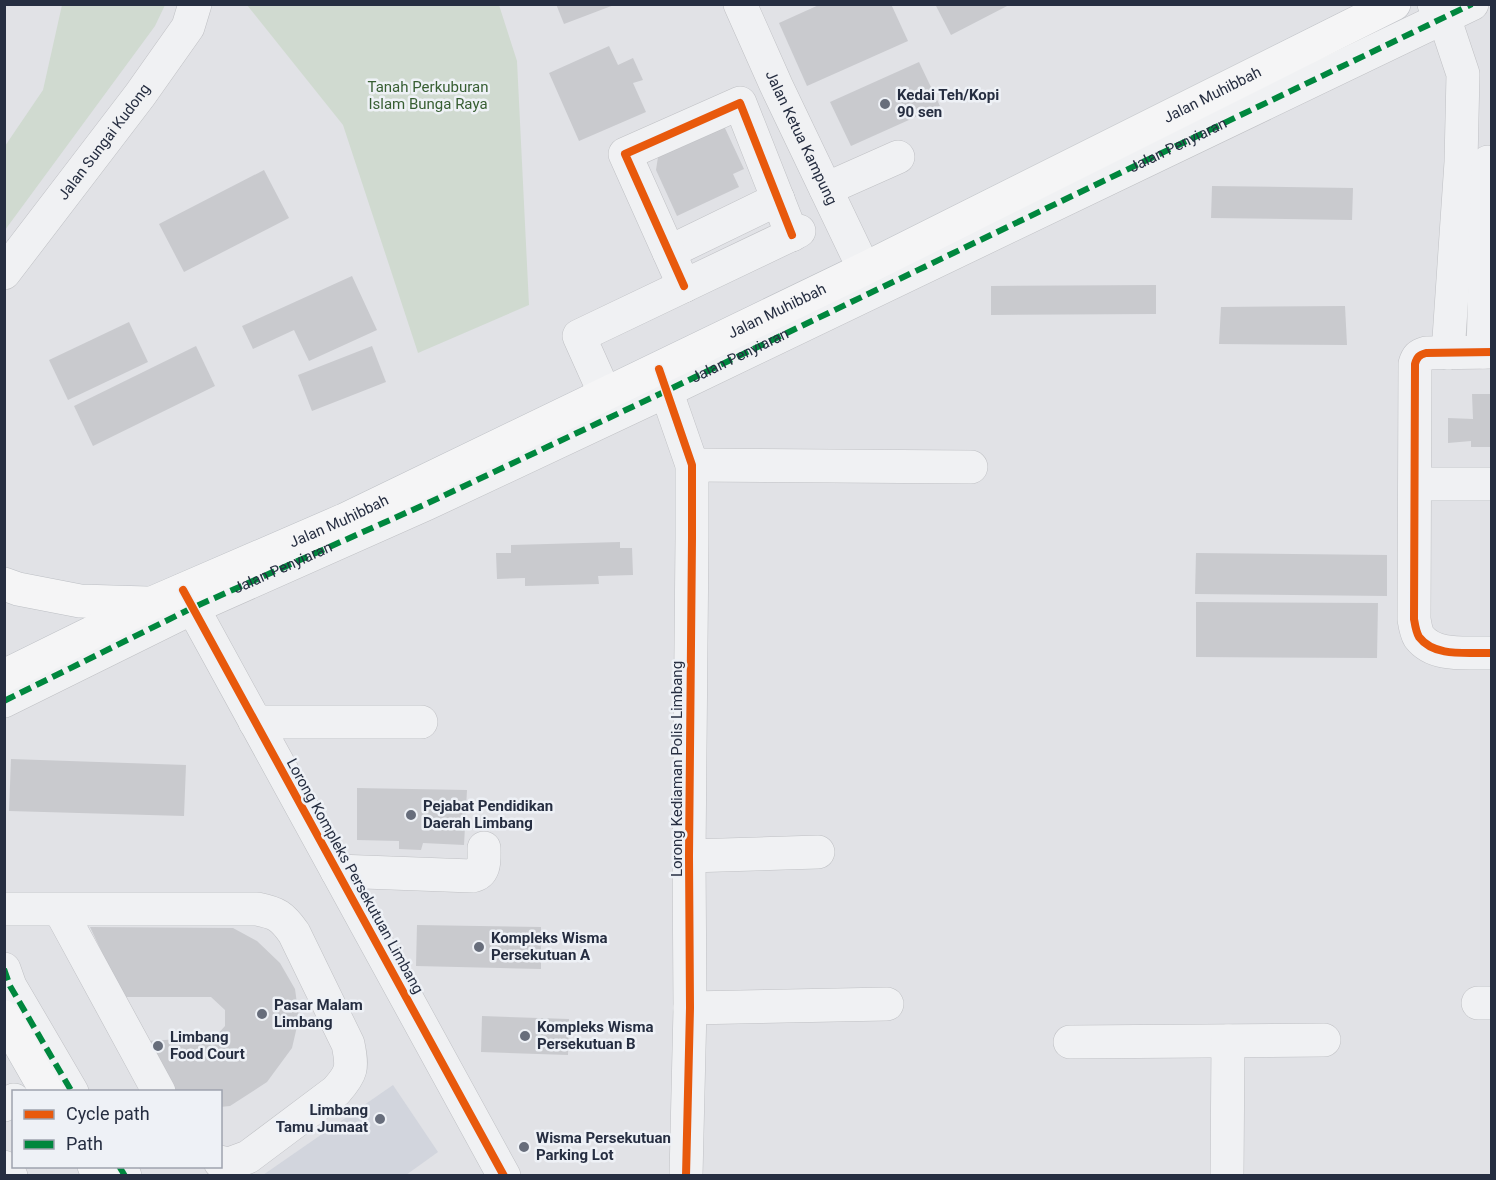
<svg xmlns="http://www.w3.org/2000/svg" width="1496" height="1180" font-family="Roboto,sans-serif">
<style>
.built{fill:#d2d5dd}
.green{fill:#d0dad0}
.building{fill:#c9cace}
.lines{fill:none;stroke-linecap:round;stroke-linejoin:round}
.minor-casing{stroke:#bfc0c4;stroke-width:34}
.major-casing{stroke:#bcbfc4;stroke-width:34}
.minor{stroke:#f0f1f3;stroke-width:33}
.major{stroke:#f5f5f6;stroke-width:33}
.quiet{stroke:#00873e;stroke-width:6;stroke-dasharray:12 6;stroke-linecap:butt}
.cycleway-casing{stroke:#eef1f6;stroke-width:11}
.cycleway{stroke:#e8590c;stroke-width:8}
.poi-dot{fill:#676d7b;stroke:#eef1f6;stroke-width:2}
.labels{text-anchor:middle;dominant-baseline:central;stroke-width:5;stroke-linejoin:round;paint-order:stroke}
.park-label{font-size:15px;fill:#375e32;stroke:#eef1f6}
.poi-label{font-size:15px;font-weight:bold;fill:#262e41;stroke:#eef1f6;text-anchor:start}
.street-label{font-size:15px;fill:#262e41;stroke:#eef1f6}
</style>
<rect width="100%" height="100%" fill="#e1e2e6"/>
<polygon class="built" points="393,1085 438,1152 406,1175 263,1175"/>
<g class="green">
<polygon points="62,5 165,5 155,26 5,230 5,146 43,90"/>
<polygon points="247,5 499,5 517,61 529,305 418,353 343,125"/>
</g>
<g class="building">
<polygon points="556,4 614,4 614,5 564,24"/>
<polygon points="821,4 891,4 908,41 807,86 779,23"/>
<polygon points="935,4 1011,4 951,35"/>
<polygon points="609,46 618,65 633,58 643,80 633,83 646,112 579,141 549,73"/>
<polygon points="919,62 940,106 851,146 830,102"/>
<polygon points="724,126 744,169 733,174 739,187 677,216 656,170 658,157"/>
<polygon points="264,170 289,218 184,272 159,224"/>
<polygon points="1212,186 1353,188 1352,220 1211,218"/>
<polygon points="352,276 377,330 309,361 294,330 253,349 242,326"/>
<polygon points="1156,285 1156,314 991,315 991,286"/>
<polygon points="1345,306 1347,345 1219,344 1221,307"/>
<polygon points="129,322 148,362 68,400 49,360"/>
<polygon points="196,346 215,386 93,446 74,406"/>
<polygon points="372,346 386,382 312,411 298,375"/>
<polygon points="1472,394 1492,394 1492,447 1471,447 1471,441 1448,443 1448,418 1473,419"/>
<polygon points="620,542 620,548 632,548 633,575 598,576 599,584 525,586 525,578 497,579 496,553 511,553 511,545"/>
<polygon points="1196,553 1387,555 1387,596 1195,594"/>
<polygon points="1196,602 1378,603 1377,658 1196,657"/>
<polygon points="11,759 186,765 184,816 9,811"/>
<polygon points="357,788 467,790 464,845 423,843 421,850 399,849 399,841 357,840"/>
<polygon points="417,925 541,927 541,969 416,966"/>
<polygon points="90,927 233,928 257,941 280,963 295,989 299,1018 292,1048 267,1082 230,1106 220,1107 220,1092 171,1092 147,1041 215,1037 225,1026 225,1010 211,997 123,997"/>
<polygon points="482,1016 569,1019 568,1055 481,1052"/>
</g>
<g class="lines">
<g class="minor-casing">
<g id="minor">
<path id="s1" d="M740 4 776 85 864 269"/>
<polyline points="1434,4 1448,29 1463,74 1461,162 1448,353"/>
<polyline points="826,189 898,157"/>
<polyline points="669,252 778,199"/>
<path id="s2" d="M4 273 140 95 188 27 195 4"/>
<polyline points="684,286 625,154 740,103 792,235"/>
<polyline points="1483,352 1488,162"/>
<path d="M1492 352 1426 353C1419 355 1417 357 1415 364L1414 619C1415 625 1416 632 1419 637 1435 658 1468 652 1492 653"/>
<polyline points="659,370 692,465 692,538 689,856 690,1008 686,1176"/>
<polyline points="605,394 579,336 799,231"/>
<polyline points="692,465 971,467"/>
<polyline points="1415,484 1492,484"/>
<polyline points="183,590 504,1176"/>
<polyline points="4,701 192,608 426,504 666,391 1472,4"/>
<polyline points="255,722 421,722"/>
<polyline points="689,856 818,852"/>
<path d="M337 871 472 876C486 873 484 860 484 848"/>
<path d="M4 909H257C277 913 282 916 294 933L348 1044C353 1068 352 1073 336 1091L248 1157 229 1164 220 1162"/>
<polyline points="60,910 159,1092"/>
<polyline points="4,969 10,986 72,1092"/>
<polyline points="1478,1003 1492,1003"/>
<polyline points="690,1008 887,1004"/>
<polyline points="1070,1042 1324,1040"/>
<polyline points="4,1105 14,1100"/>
<polyline points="119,1166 125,1176"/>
<polyline points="4,1167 11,1176"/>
<polyline points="1227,1176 1228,1041"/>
</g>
</g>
<g class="major-casing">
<g id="major">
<polyline points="4,584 18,589 80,601 147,603"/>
<path id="s3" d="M4 676 152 603 344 520 864 269 1394 4"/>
<polyline points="4,1017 47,1092"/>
<polyline points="94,1166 101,1176"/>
</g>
</g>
<use href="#minor" class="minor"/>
<use href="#major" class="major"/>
<g class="quiet">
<path id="s4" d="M4 701 192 608 426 504 666 391 1472 4"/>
<polyline points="4,969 10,986 72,1092"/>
<polyline points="119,1166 125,1176"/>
</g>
<g class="cycleway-casing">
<g id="cycleway">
<polyline points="684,286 625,154 740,103 792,235"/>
<path d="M1492 352 1426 353C1419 355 1417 357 1415 364L1414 619C1415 625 1416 632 1419 637 1435 658 1468 652 1492 653"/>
<polyline points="659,369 692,465 692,538 689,856 690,1008 686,1176"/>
<polyline points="183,590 504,1176"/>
</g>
</g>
<use href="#cycleway" class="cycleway"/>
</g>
<g class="poi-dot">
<circle cx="885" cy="104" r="6"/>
<circle cx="411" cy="815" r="6"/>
<circle cx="479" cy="947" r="6"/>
<circle cx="262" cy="1014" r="6"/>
<circle cx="525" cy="1036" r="6"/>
<circle cx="158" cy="1046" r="6"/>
<circle cx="380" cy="1119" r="6"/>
<circle cx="524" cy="1147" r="6"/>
</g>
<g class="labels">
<g class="park-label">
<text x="428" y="87">Tanah Perkuburan<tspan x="428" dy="17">Islam Bunga Raya</tspan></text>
</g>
<g class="poi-label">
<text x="897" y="95">Kedai Teh/Kopi<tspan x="897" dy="17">90 sen</tspan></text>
<text x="423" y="806">Pejabat Pendidikan<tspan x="423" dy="17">Daerah Limbang</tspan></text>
<text x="491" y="938">Kompleks Wisma<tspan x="491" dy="17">Persekutuan A</tspan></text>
<text x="274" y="1005">Pasar Malam<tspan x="274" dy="17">Limbang</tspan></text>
<text x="537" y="1027">Kompleks Wisma<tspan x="537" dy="17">Persekutuan B</tspan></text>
<text x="170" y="1037">Limbang<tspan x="170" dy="17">Food Court</tspan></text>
<text x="368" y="1110" text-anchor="end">Limbang<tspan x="368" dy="17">Tamu Jumaat</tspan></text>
<text x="536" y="1138">Wisma Persekutuan<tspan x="536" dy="17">Parking Lot</tspan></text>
</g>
<g class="street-label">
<text stroke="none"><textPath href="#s3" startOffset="1341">Jalan Muhibbah</textPath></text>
<text stroke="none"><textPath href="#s1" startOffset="147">Jalan Ketua Kampung</textPath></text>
<text stroke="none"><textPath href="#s2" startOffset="165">Jalan Sungai Kudong</textPath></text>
<text stroke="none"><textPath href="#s4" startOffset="1299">Jalan Penyiaran</textPath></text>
<text stroke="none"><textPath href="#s3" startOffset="855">Jalan Muhibbah</textPath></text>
<text stroke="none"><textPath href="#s4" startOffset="813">Jalan Penyiaran</textPath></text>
<text stroke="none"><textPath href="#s3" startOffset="369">Jalan Muhibbah</textPath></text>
<text stroke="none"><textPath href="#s4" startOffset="309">Jalan Penyiaran</textPath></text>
<text transform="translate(677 769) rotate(-90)">Lorong Kediaman Polis Limbang</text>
<text transform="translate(355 876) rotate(61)">Lorong Kompleks Persekutuan Limbang</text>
</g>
</g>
<rect width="1496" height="1180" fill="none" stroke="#262e41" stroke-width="12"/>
<rect x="12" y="1090" width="210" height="78" fill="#eef1f6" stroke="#9ea3ae" stroke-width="1.5"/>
<rect x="24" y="1110" width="30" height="9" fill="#e8590c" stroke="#9ea3ae" stroke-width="1.5"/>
<text x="66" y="1120" font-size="18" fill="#262e41">Cycle path</text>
<rect x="24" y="1140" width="30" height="9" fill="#00873e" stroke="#9ea3ae" stroke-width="1.5"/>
<text x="66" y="1150" font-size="18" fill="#262e41">Path</text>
</svg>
